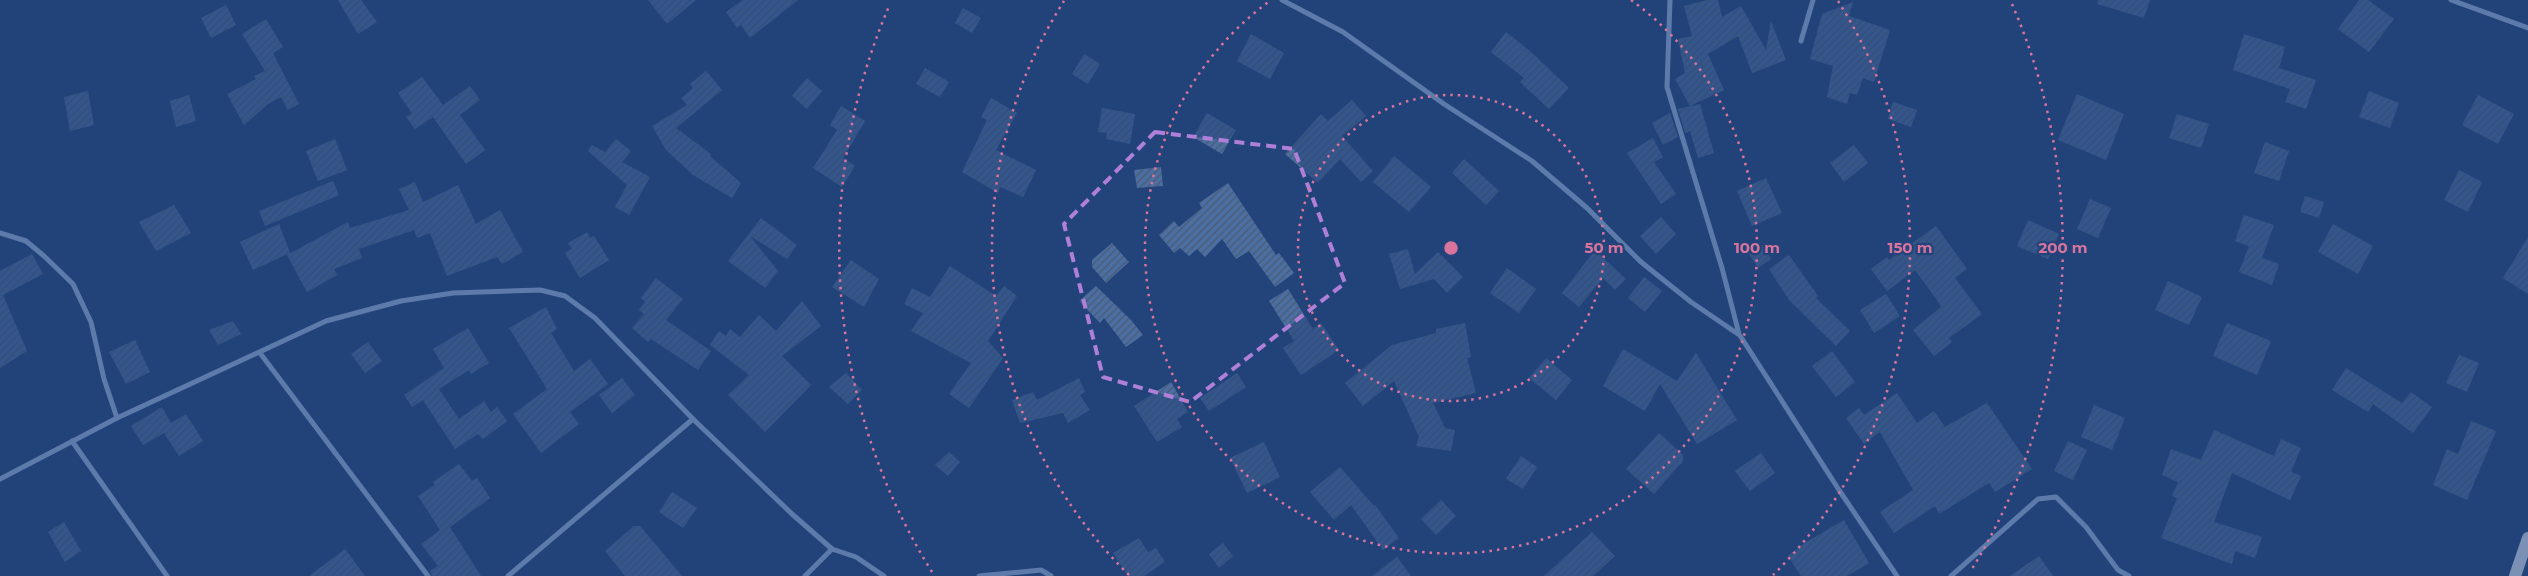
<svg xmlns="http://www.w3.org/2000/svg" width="2528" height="576" font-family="Montserrat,sans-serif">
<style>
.building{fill:url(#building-hatch)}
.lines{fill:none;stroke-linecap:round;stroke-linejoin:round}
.minor{stroke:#a5bee5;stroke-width:5}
.primary{stroke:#e5edfc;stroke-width:12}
.marked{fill:none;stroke:#b080d9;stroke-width:4;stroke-dasharray:10 6;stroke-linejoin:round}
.ring{fill:none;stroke:#da749d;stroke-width:2.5;stroke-dasharray:2.5 5}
.centre{fill:#da749d;stroke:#22447a;stroke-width:2.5}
.ring-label{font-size:15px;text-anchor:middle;font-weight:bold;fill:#da749d;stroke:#22447a;stroke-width:4.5;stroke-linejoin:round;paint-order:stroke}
</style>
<defs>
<pattern id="building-hatch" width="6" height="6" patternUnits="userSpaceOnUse" patternTransform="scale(1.25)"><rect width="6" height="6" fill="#4b6ea3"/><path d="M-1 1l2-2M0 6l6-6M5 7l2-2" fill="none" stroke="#4c5a6f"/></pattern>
</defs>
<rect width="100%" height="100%" fill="#22447a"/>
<g class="building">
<polygon points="338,0 361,0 377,22 358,34"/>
<polygon points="648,0 696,0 667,24"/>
<polygon points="743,0 798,0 750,38 741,25 737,28 726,12"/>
<polygon points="1707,0 1718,0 1722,17 1741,6 1766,50 1771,21 1786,60 1752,73 1738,36 1708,54 1724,90 1690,106 1675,79 1685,73 1678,39 1692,36 1684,6"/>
<polygon points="2098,0 2150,0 2144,18 2097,4"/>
<polygon points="2359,0 2368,0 2394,19 2369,52 2338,29"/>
<polygon points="1853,2 1849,16 1890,30 1874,82 1863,78 1857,95 1850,93 1847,104 1827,97 1833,66 1810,59 1822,14"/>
<polygon points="226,5 236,25 211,38 201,18"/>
<polygon points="963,8 981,18 972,33 955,23"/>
<polygon points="266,19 283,47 273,53 299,104 288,110 281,97 268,104 244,125 227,94 256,79 254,76 265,71 242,34"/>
<polygon points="1506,32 1530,51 1569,88 1549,109 1520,82 1524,78 1491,52"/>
<polygon points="1251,34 1284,53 1270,79 1237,61"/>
<polygon points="2244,34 2285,47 2279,68 2316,80 2306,109 2285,102 2290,89 2233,70"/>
<polygon points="1084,54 1100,64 1088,84 1072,74"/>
<polygon points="925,68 949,82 940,97 916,84"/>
<polygon points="706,71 722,90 676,128 711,154 710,156 741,183 732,198 693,175 666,150 652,126 687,105 681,98 693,88 690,84"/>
<polygon points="422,77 443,105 470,86 480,100 460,115 485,150 466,164 433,117 415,129 406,117 412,113 398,93"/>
<polygon points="807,78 822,91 807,109 792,96"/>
<polygon points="88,91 94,125 70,131 64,97"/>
<polygon points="2369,91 2399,103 2390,128 2359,117"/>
<polygon points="2077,94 2124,114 2106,160 2058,140"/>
<polygon points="189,95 196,121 176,127 170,101"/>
<polygon points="2478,95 2514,114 2498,144 2462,125"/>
<polygon points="991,98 1017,113 996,150 1036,170 1023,197 1000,187 998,193 962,172 987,120 981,117"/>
<polygon points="1352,100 1366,116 1342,136 1373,171 1361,182 1340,159 1318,183 1285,154 1321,114 1328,121"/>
<polygon points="1893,102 1917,110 1911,127 1888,119"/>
<polygon points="1700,104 1714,153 1698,158 1690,131 1685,133 1678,109"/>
<polygon points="841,106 865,121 843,158 855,166 842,187 813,168 837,130 830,125"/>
<polygon points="1102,108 1135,114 1130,144 1106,139 1107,133 1098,132"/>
<polygon points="1207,113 1236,130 1222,154 1193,137"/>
<polygon points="1670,113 1678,137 1663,145 1652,123"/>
<polygon points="2177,114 2209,124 2201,148 2169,138"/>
<polygon points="1653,138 1663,157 1654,162 1676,194 1661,204 1627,153"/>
<polygon points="335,139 347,170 318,181 306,151"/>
<polygon points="616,139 631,151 622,162 650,177 629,215 615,207 627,185 588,151 592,145 605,152"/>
<polygon points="2265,142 2289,151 2279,181 2254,173"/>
<polygon points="1854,145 1868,163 1844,182 1830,163"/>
<polygon points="1394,156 1431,187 1409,212 1373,182"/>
<polygon points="1464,159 1499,191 1486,205 1452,173"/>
<polygon points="1161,167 1163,186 1137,188 1134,170"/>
<polygon points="2459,170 2482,182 2468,212 2444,200"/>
<polygon points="1766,178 1782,213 1752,226 1737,191"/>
<polygon points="333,181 339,195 265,226 259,211"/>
<polygon points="415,182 423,202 458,185 476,224 500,210 523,252 502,264 497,257 447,276 430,233 417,238 414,230 359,249 362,258 334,269 337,275 307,292 287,255 348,222 350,228 409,210 399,189"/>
<polygon points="1228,183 1276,255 1279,253 1294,273 1275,287 1249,251 1236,259 1222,239 1205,257 1197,249 1189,256 1180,248 1174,253 1159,235 1174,221 1179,227 1202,208 1199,203"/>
<polygon points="2305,196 2324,202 2319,218 2300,212"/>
<polygon points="2090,199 2111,208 2098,238 2077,229"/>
<polygon points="174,205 191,233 156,251 139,222"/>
<polygon points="2244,215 2274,225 2262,258 2279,264 2272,285 2239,272 2249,246 2235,241"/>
<polygon points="1661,217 1676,234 1656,254 1640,236"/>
<polygon points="761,218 797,245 787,259 750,236 778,271 765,288 728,261"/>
<polygon points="2028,220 2059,234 2048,259 2017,246"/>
<polygon points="279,224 290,253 253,270 240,242"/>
<polygon points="2333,224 2373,246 2358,274 2318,252"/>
<polygon points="1936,226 1967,269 1955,278 1982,314 1949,338 1952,342 1934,356 1913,330 1941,307 1939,303 1915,270 1887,291 1871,269 1887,257 1889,260"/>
<polygon points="587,232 590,238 594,236 609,260 580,278 565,253 572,249 568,243"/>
<polygon points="2528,237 2528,294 2503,278"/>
<polygon points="1112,243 1129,262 1106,283 1092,267 1092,260"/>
<polygon points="1763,245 1771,259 1758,268 1749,254"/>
<polygon points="1408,249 1415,274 1438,252 1463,277 1447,293 1434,279 1400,289 1389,254"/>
<polygon points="1595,250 1626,279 1615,290 1603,278 1579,307 1562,293"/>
<polygon points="32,254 43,274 3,295 27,351 0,368 0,271"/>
<polygon points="1789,255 1818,296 1816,298 1850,331 1836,346 1789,300 1769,269"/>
<polygon points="851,260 879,279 864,307 832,287"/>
<polygon points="950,266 996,296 1004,286 1017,296 988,341 1003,358 969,408 949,394 971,363 911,331 923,313 904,304 912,288 930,297"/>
<polygon points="1507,268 1536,289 1519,313 1490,293"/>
<polygon points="1644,277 1662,291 1645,312 1628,298"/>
<polygon points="656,278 683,299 666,320 711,351 698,370 651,339 648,342 632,328 644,314 639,310 645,302 641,298"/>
<polygon points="2168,281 2202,297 2189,325 2155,310"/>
<polygon points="1096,286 1131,320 1143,335 1126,347 1104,318 1100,323 1079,301"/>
<polygon points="1288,289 1313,329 1321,323 1339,350 1301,375 1283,348 1294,341 1269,301"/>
<polygon points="1886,294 1900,316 1874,333 1860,310"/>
<polygon points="802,301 821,326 782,356 811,385 765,432 728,395 749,375 710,345 719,331 726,336 730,329 740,337 759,315 776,331"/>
<polygon points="546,307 557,329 551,333 574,371 590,359 608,384 570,412 579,424 541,453 513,414 547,389 509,328"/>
<polygon points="233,321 241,334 218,345 209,330"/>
<polygon points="1465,323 1471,357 1467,358 1476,393 1433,403 1445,428 1455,430 1451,451 1416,446 1419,437 1394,381 1363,406 1345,383 1392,345 1436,333 1436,329"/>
<polygon points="2227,323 2271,341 2257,375 2213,356"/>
<polygon points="468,328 489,363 471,374 469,370 439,389 459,419 484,401 491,412 497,407 507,421 483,439 478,434 455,449 423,400 412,407 404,395 444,368 433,349"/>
<polygon points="135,340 150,372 126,384 109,352"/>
<polygon points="368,342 382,361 365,373 351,354"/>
<polygon points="1623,349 1677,381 1696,353 1737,420 1697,444 1660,384 1645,411 1603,386"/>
<polygon points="1832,351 1855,382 1836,397 1812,366"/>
<polygon points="2459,355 2479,363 2467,392 2446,383"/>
<polygon points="1546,358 1572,380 1556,400 1529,378"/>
<polygon points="2346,368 2402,403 2411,392 2432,407 2413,433 2373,404 2368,412 2332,390"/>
<polygon points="846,373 862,390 848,404 829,387"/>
<polygon points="1237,373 1246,387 1209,411 1200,398"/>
<polygon points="622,378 635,395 612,413 599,395"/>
<polygon points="1079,378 1085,392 1080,395 1090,410 1068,423 1063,413 1020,423 1012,400 1033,392 1037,400"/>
<polygon points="1171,382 1188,412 1177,419 1182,427 1157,442 1134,406"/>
<polygon points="1897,393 1917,423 1934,411 1945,427 1987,403 2032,469 1995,492 1989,483 1939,514 1935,506 1894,533 1880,512 1913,490 1880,432 1864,444 1846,418 1859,408 1864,415"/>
<polygon points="2094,405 2125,418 2112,450 2081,437"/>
<polygon points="162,407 171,423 186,414 203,441 179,456 164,433 143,445 131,426"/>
<polygon points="2471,421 2496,431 2467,500 2433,485 2447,449 2458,454"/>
<polygon points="2214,430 2274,456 2281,439 2301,448 2291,472 2301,476 2290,500 2232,473 2214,522 2262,537 2255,558 2235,551 2232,564 2161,538 2177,498 2172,496 2178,482 2162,475 2171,449 2201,460"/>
<polygon points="1659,433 1683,455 1683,461 1654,494 1626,469"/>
<polygon points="2068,441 2087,450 2073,480 2054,471"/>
<polygon points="1264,442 1280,477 1247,493 1230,458"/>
<polygon points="949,452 960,462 948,476 935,465"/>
<polygon points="1761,453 1775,473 1750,491 1735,471"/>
<polygon points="1521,456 1537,467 1523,489 1506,479"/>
<polygon points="459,464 472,481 477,478 490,498 450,527 481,576 432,576 430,571 438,566 421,544 440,530 418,496 435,485 433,482"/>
<polygon points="1340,467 1374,506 1375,505 1399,538 1383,550 1351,505 1334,520 1310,492"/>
<polygon points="672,492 697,508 683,528 659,512"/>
<polygon points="1441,500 1456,516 1436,535 1421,519"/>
<polygon points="1844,520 1869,563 1847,576 1801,576 1788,556 1803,544"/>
<polygon points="64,522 81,551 65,562 48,532"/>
<polygon points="634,526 640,526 682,576 625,576 605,551"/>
<polygon points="1592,532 1615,556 1593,576 1544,576"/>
<polygon points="1139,538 1148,552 1156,548 1165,562 1144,576 1128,576 1113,553"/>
<polygon points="1223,543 1233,556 1219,568 1209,554"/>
<polygon points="345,549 365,576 309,576"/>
<polygon points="2039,556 2053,576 2010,576"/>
<polygon points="1397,557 1411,576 1372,576"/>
</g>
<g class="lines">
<g class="minor">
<polyline points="1282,0 1343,32 1444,104 1532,161 1587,208 1641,262 1691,302 1738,334"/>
<polyline points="1670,0 1667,87 1722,268 1739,334 1839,490 1897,576"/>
<polyline points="2451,0 2528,28"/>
<polyline points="1801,41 1813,0"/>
<polyline points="0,233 26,241 44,256 73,284 91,322 104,379 117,418"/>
<polyline points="260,353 428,576"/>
<polyline points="72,441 167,576"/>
<polyline points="0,479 117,418 326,321 401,301 453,293 540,290 565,296 595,318 693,419 792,514 832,549 856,557 884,576"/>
<polyline points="508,576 693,419"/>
<polyline points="805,576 832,549"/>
<polyline points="979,576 1041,570 1051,576"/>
<polyline points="1951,576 2038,499 2056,497 2086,527 2118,570 2129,576"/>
</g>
<polyline class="primary" points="2515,576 2528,538"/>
</g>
<path d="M0 0H2528V576H0ZM1155 132 1294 149 1345 283 1190 402 1103 377 1064 224Z" fill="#22447a" fill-opacity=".55" fill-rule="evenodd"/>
<path class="marked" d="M1155 132 1294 149 1345 283 1190 402 1103 377 1064 224Z"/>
<g class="ring">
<circle cx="1451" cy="248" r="153"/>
<path d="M1631 0A306 306 0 1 1 1271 0"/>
<path d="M1129 575A459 459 0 0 1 1064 1M1838 1A459 459 0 0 1 1773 575"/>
<path d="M932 572A612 612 0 0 1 890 4M2012 4A612 612 0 0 1 1970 572"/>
</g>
<circle cx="1451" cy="248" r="8" class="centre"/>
<g class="ring-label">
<text x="1604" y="253">50 m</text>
<text x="1757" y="253">100 m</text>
<text x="1910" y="253">150 m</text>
<text x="2063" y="253">200 m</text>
</g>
</svg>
